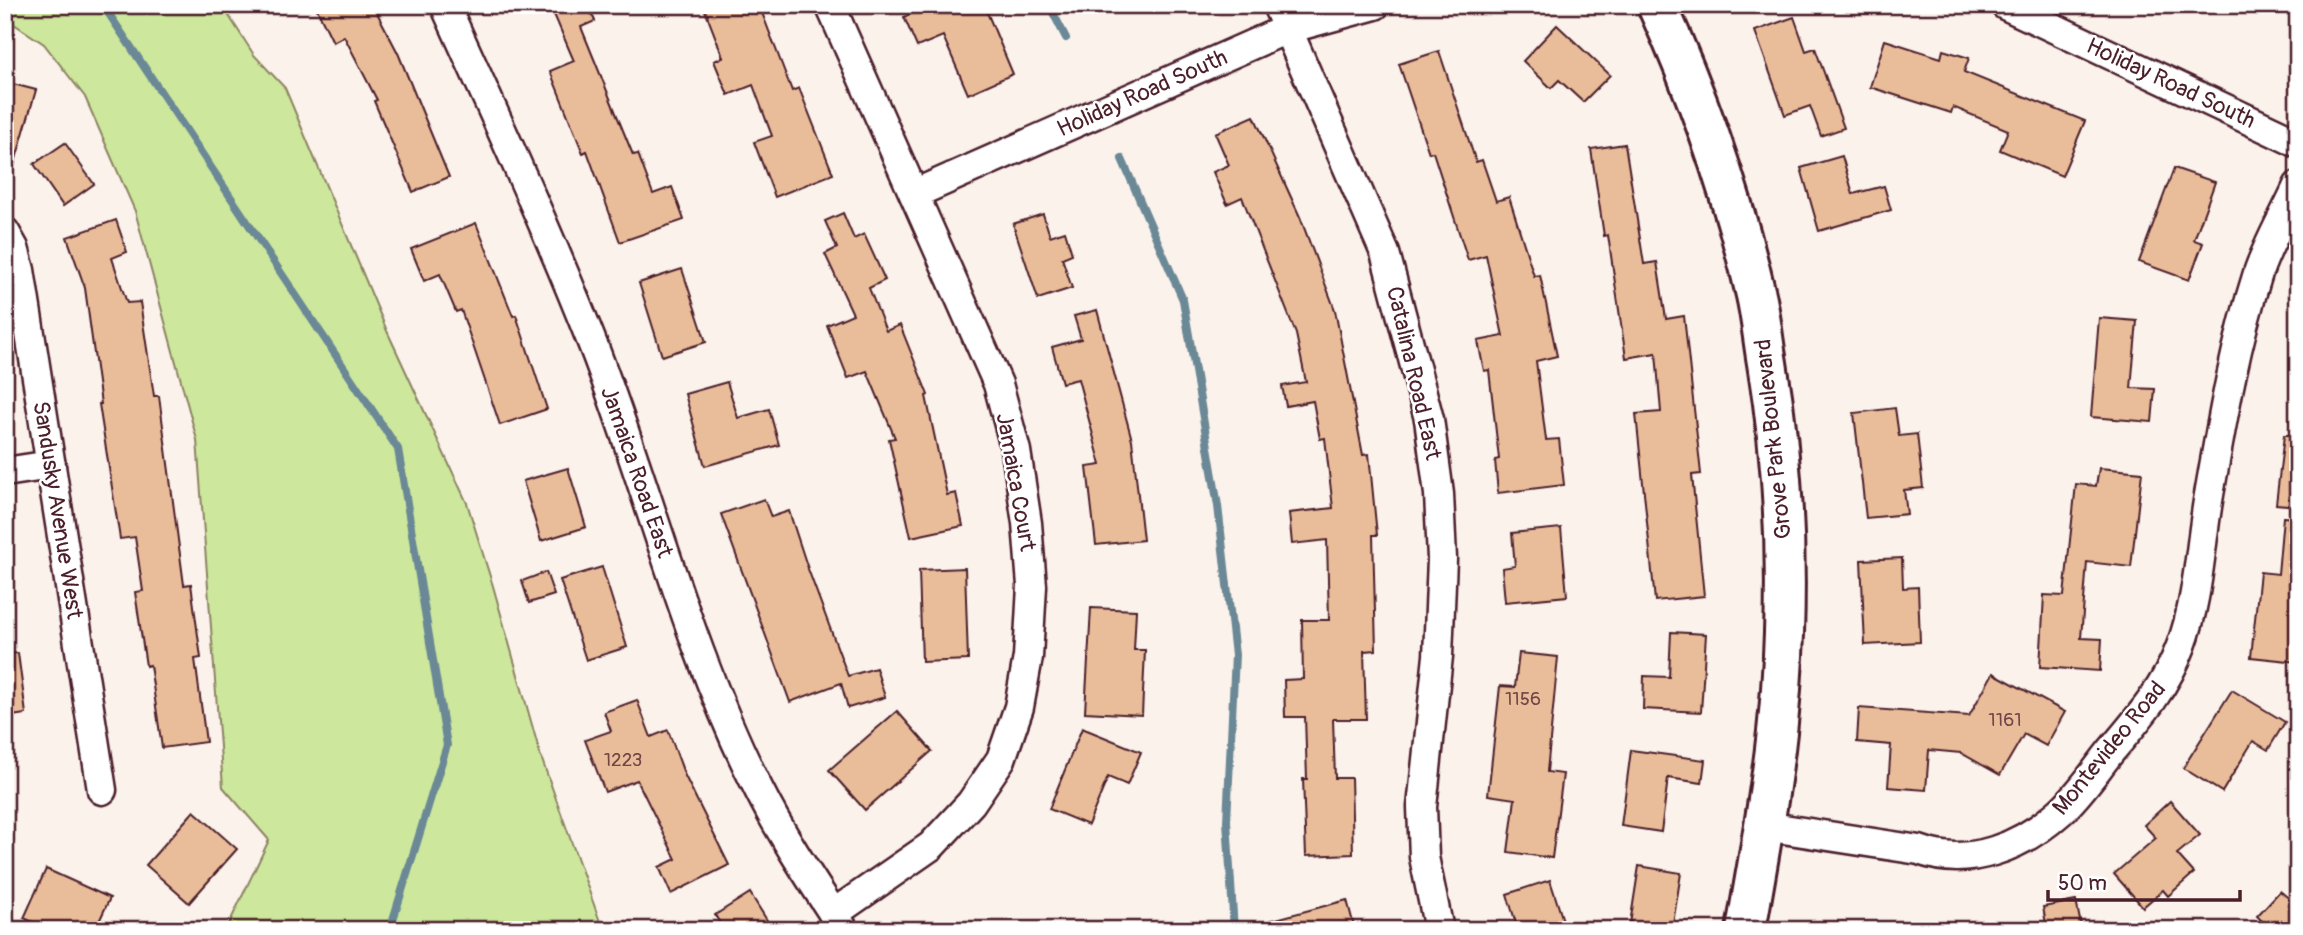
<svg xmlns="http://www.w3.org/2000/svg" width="2303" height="935" font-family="Pangolin,sans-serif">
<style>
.green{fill:#cde79d;stroke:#8c8364;stroke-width:2}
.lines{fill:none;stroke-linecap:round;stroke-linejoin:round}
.stream{stroke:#6a8896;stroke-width:8}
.building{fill:#eabd9a;stroke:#4a1f2b;stroke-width:2}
.street-casing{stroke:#4a1f2b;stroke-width:33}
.secondary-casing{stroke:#4a1f2b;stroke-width:44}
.street{stroke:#fff;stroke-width:28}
.secondary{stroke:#fff;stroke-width:38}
.labels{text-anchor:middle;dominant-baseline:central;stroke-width:5;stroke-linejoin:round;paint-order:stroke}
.number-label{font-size:19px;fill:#724647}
.street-label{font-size:23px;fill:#4a1f2b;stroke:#fff}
</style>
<rect width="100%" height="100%" fill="#fbf2eb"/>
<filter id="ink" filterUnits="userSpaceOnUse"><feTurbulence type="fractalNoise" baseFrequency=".0143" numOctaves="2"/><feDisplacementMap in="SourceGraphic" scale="14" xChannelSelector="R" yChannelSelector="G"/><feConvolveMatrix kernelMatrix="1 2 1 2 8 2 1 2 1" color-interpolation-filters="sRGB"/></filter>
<g filter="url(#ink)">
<polygon class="green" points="5,5 222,5 254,55 285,88 387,331 467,503 493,586 541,757 603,930 226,930 269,840 223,787 197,440 135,211 85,97 44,44 5,18"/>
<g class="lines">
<g class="stream">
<polyline points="103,5 398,449 447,745 392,923 387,930"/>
<polyline points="1049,5 1066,38"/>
<polyline points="1122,159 1183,300 1218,506 1235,655 1227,821 1234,930"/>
</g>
</g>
<g class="building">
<polygon points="315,5 373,5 398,53 449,177 413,192 374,101 377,100 344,36 333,42"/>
<polygon points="550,5 588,5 595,21 581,27 633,155 638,154 653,194 672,187 684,220 620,242 587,151 583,153 550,71 574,61"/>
<polygon points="703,5 759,5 792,91 799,88 833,174 775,197 754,142 772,136 753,85 728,95 714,61 723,57"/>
<polygon points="930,5 984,5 1013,74 968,94 943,36 917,47 904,17"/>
<polygon points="1794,17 1806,51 1815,48 1844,128 1821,136 1810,106 1785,115 1755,31"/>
<polygon points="1557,25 1610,75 1583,102 1559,80 1551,88 1523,61"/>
<polygon points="1885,40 1941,58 1943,50 1969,58 1964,72 2085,121 2062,176 2000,150 2008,130 1953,107 1951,113 1870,87"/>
<polygon points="1439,51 1476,162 1482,160 1496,201 1509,197 1534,276 1540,275 1557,356 1536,361 1546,440 1559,439 1564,485 1498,493 1495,460 1499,459 1489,370 1484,371 1478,341 1503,336 1486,255 1468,260 1433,152 1429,153 1399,64"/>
<polygon points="5,82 36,90 11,176 5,176"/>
<polygon points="1254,116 1300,217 1335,310 1363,455 1369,454 1377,535 1373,535 1376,650 1364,651 1366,719 1333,719 1335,778 1351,778 1353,854 1306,856 1303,779 1307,779 1305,717 1285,717 1284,680 1303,679 1302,620 1329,620 1327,540 1292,544 1289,513 1333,508 1325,438 1320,439 1313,401 1286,406 1282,386 1306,382 1296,334 1242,197 1227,204 1213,172 1229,165 1215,133"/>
<polygon points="65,143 94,184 63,206 34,164"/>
<polygon points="1625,144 1644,264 1657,262 1666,319 1684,316 1701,474 1692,475 1704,596 1655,601 1636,414 1661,412 1656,353 1626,358 1608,235 1604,236 1591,149"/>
<polygon points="1842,156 1853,194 1884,186 1891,210 1819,231 1801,168"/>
<polygon points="2174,168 2215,182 2194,240 2203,243 2189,280 2139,262"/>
<polygon points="843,213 854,239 864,234 885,280 869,288 886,331 900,325 928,395 926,396 947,495 956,493 963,526 911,537 889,439 895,438 867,371 848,378 827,325 853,314 825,254 837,248 825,221"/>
<polygon points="1043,214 1050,236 1065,231 1072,254 1062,258 1072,288 1038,299 1013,224"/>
<polygon points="116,220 127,252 112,258 127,303 140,302 154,396 159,396 184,585 191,584 201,658 195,659 206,742 162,748 150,665 146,666 135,592 143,591 135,537 120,539 99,404 101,404 85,288 67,237"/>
<polygon points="476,223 513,316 516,315 547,409 500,425 461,310 456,312 440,274 424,281 411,249"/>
<polygon points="682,269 706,342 662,356 639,283"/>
<polygon points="1097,310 1132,440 1143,540 1096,545 1087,467 1101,465 1078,379 1062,383 1052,347 1081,339 1074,316"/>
<polygon points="2099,318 2137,321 2131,388 2155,389 2152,422 2091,417"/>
<polygon points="727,382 738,418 769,409 779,445 705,466 685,394"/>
<polygon points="1895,408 1899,436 1917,434 1923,488 1904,490 1907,514 1866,518 1854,413"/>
<polygon points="2284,435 2298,435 2298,506 2276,504"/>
<polygon points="568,468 586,527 541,541 523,481"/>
<polygon points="2099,468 2142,472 2131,567 2087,562 2081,638 2102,639 2100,671 2040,667 2044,595 2064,596 2076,484 2096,486"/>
<polygon points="764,499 771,517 789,511 808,569 848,676 876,668 885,697 848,708 841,683 790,702 721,514"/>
<polygon points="2283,517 2298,518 2298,662 2251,657 2260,572 2278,574"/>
<polygon points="1561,528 1567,596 1505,602 1502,568 1515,566 1512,533"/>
<polygon points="1902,558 1903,588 1918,587 1920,642 1865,645 1861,560"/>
<polygon points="602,567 627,647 586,660 560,580"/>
<polygon points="965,568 968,660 922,662 919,570"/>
<polygon points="546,572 554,595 529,603 522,581"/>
<polygon points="1091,608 1136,610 1134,650 1145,650 1142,715 1085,712"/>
<polygon points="1671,632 1706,634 1701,712 1643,709 1644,676 1669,677"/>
<polygon points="18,653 26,714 5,717 5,654"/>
<polygon points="1519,653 1558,657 1547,772 1563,774 1552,858 1508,852 1515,799 1488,795 1500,686 1515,687"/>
<polygon points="1993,673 2065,712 2046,746 2024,734 2000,775 1961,753 1929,750 1926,790 1888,787 1891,745 1857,742 1859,708 1969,716"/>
<polygon points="2232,690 2285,722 2268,750 2253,741 2222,792 2183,768"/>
<polygon points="637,700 651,737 668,730 685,776 729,865 671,894 659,867 676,859 637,780 605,792 585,740 611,731 604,712"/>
<polygon points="897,711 932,751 865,810 829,770"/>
<polygon points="1082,728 1141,752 1127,785 1108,777 1088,825 1049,809"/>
<polygon points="1631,750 1705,760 1702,783 1668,778 1661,832 1621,826"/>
<polygon points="2170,801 2200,835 2177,854 2194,873 2168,896 2163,890 2143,907 2114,874 2156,838 2144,825"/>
<polygon points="194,811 237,849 189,903 146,865"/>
<polygon points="1639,866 1681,873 1672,930 1629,930"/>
<polygon points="46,869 110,898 95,930 50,930 24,918"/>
<polygon points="1550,880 1566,930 1518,930 1507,894"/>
<polygon points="2280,891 2298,906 2298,930 2254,930 2262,921 2257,916"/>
<polygon points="750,893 773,930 724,930 715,915"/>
<polygon points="1347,900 1355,930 1262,930 1261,923"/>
<polygon points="2076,901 2082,930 2047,930 2043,907"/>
</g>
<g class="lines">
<g class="street-casing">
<g id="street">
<path d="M445 5C496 118 548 230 593 345 650 492 687 648 759 790 783 838 814 884 844 930"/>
<polyline points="830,5 998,384 1016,451 1027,523 1032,586 1028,657 1019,707 1001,759 971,803 931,846 833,914"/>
<polyline points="1277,5 1385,253 1429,419 1439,494 1442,559 1438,656 1422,807 1424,857 1439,930"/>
<polyline points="2005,5 2298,143"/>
<polyline points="914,194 1287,29 1375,5"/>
<polyline points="5,232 14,248 20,270 102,790"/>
<polyline points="5,472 51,465"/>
<path d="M1764 826 1919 850C1969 869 2022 846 2060 812 2079 795 2095 771 2111 751 2139 718 2166 687 2181 646 2199 598 2200 545 2209 495 2222 421 2235 345 2258 273 2268 243 2285 215 2298 186"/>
</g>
</g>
<g class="secondary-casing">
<path id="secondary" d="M1657 5C1699 98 1733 195 1756 295 1761 317 1763 340 1767 363 1785 471 1789 579 1781 689 1775 770 1760 850 1746 930"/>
</g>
<use href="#street" class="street"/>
<use href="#secondary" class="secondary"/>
</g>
</g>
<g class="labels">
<g class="number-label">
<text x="1523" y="699">1156</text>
<text x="2005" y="720">1161</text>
<text x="623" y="760">1223</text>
</g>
<g class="street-label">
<text transform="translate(2171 83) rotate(25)">Holiday Road South</text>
<text transform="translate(1142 93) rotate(-24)">Holiday Road South</text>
<text transform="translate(1414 373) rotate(77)">Catalina Road East</text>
<text transform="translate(1773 439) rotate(-96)">Grove Park Boulevard</text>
<text transform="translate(637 472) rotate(71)">Jamaica Road East</text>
<text transform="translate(1016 482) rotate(80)">Jamaica Court</text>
<text transform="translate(58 510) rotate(81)">Sandusky Avenue West</text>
<text transform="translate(2109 748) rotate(-51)">Montevideo Road</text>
</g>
</g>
<rect width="2303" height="935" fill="none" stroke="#fff" stroke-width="28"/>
<rect x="14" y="14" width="2275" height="907" fill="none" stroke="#4a1f2b" stroke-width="2.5" filter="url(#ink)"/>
<path d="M2048 890v10h192v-10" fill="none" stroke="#4a1f2b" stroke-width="3.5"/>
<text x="2058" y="890" font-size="21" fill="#4a1f2b" stroke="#ffffff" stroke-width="5" paint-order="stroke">50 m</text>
</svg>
